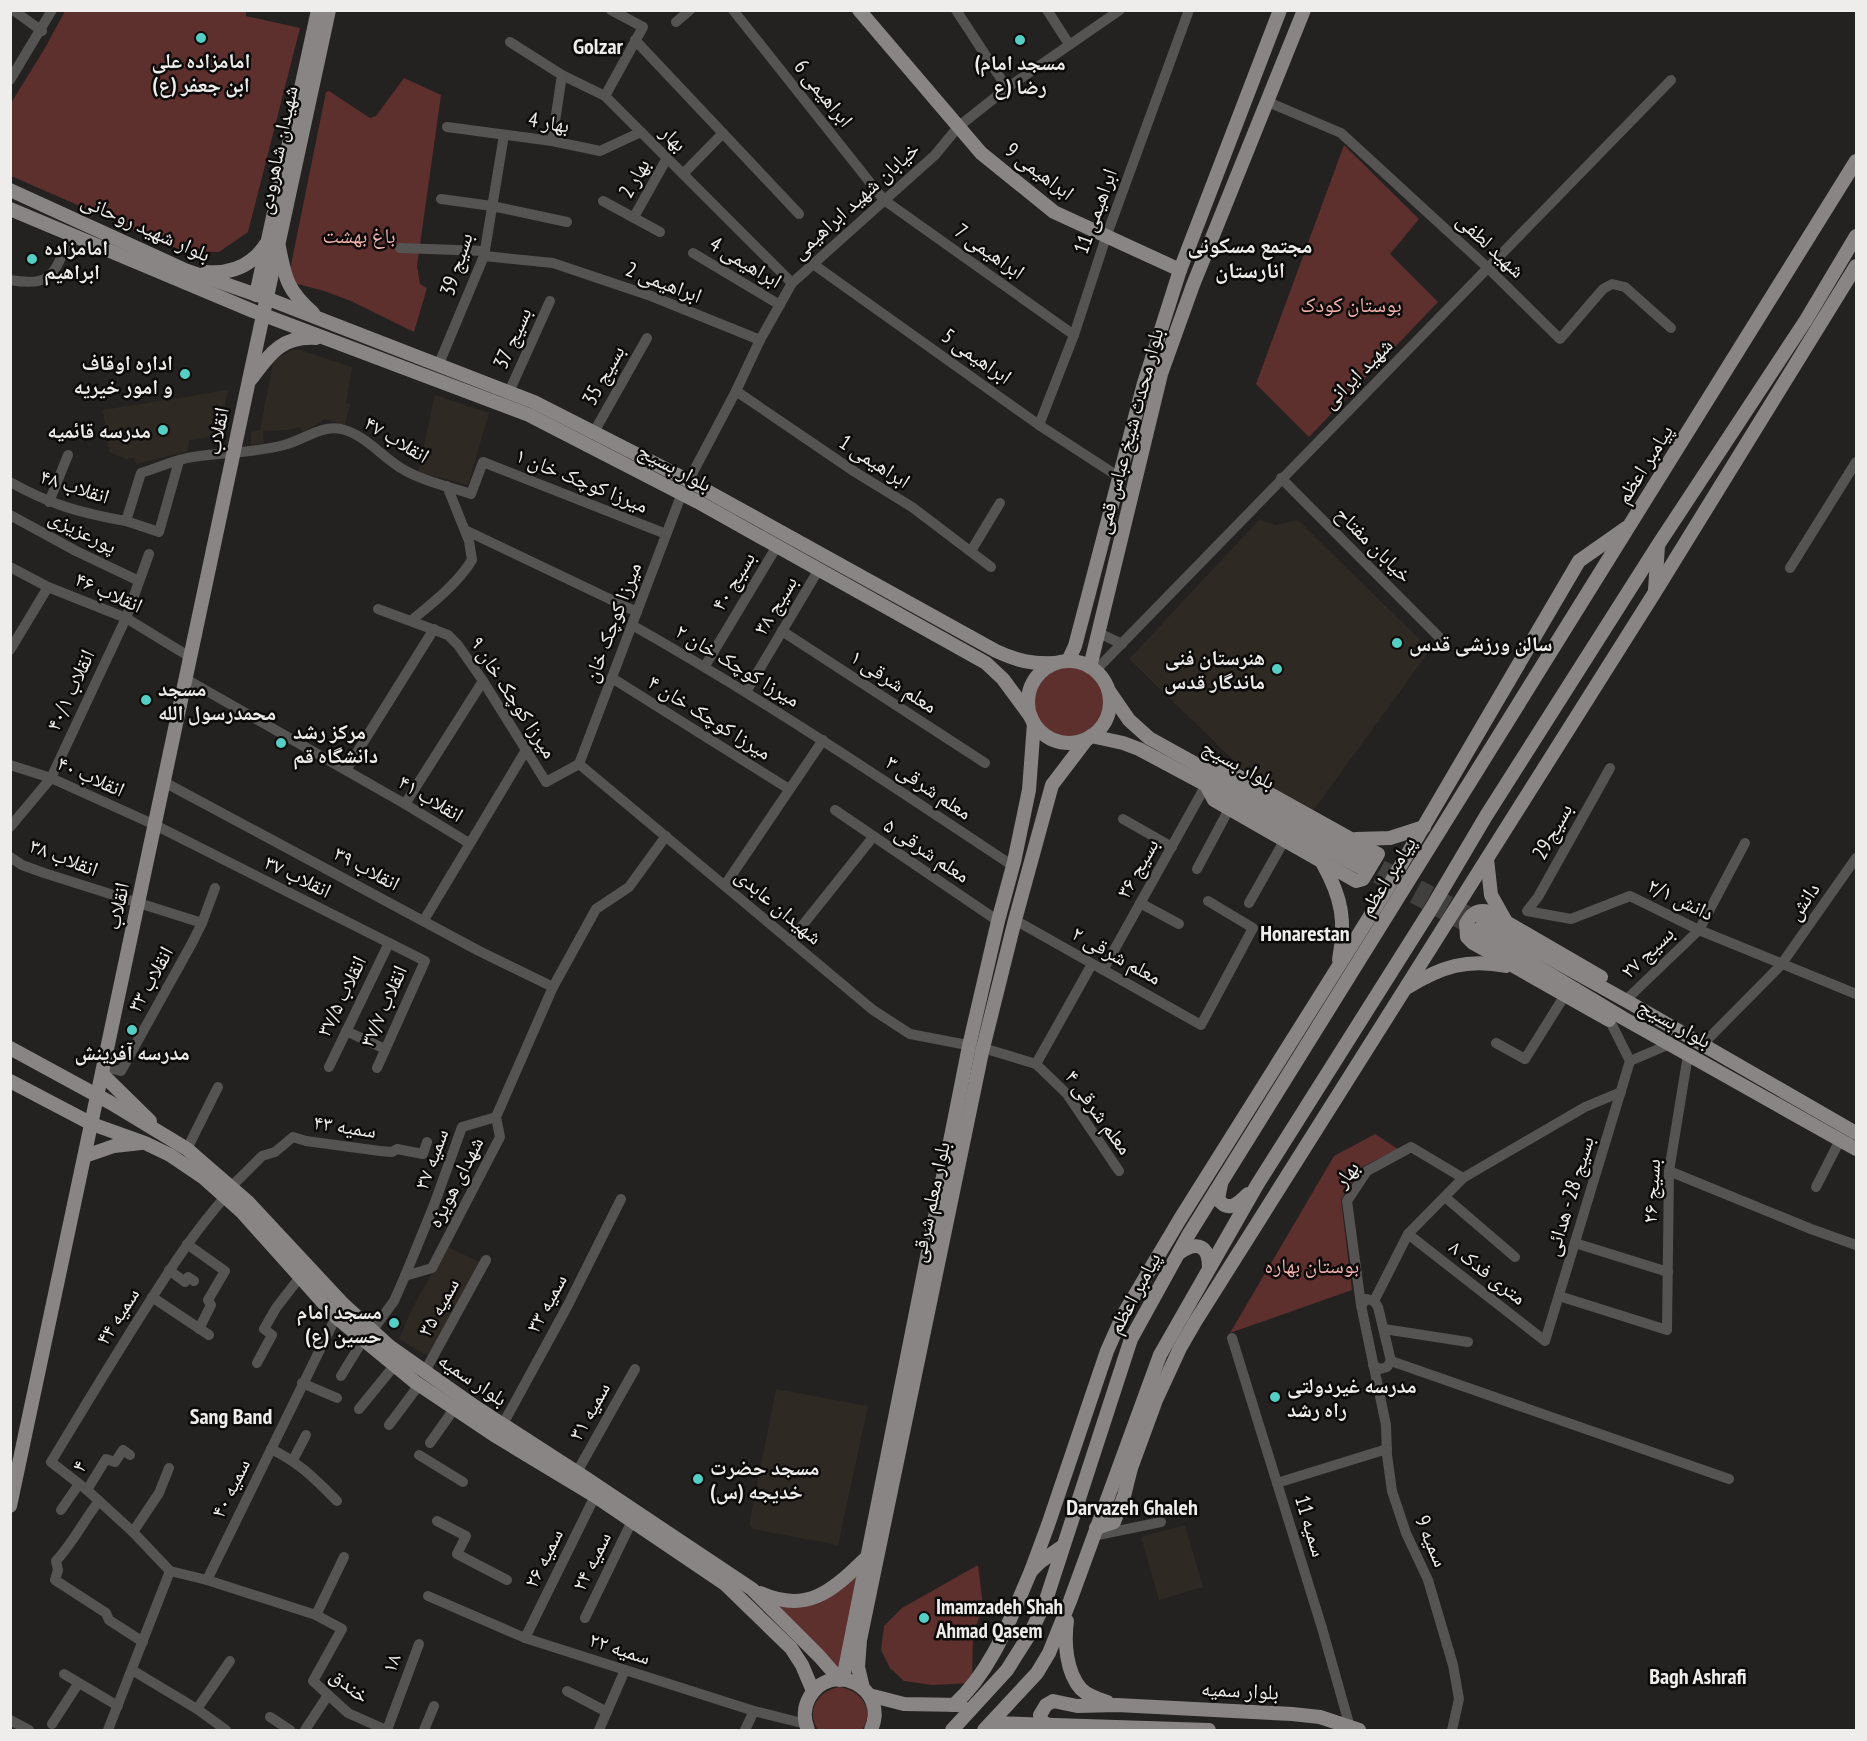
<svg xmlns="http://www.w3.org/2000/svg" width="1867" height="1741" font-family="'PT Sans Narrow','Noto Naskh Arabic',sans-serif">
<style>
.built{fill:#2f2923}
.green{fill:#5d2f2d}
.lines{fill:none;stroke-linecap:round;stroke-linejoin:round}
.major-tunnel{stroke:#41403e;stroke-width:14;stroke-dasharray:14 7;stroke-linecap:butt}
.minor{stroke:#555453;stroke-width:10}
.major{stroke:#888584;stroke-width:14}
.poi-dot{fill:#55cec5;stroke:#0c0b0a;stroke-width:2}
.labels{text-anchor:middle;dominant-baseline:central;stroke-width:5;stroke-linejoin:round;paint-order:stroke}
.poi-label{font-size:21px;font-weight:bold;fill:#eeedeb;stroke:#0c0b0a;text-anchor:start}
.street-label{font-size:21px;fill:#eeedeb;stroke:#0c0b0a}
.park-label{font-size:21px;fill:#f6b3ae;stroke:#0c0b0a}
.neighbourhood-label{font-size:22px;font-weight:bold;fill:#eeedeb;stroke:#0c0b0a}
</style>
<rect width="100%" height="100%" fill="#232220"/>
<g class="built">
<polygon points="292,350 301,350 352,367 346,403 350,404 345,425 324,419 321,422 302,432 300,427 288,430 263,431 264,444 251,445 251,432 260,430 273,363 279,357"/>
<polygon points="228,390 218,436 189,440 188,451 136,464 134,458 126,459 109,452 103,410"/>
<polygon points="435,395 489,413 468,485 418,472"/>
<polygon points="1259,520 1276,525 1298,520 1430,650 1313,811 1253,779 1129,659"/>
<polygon points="126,1022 132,1025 136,1022 142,1026 135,1039 124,1034"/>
<polygon points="447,1247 480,1262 428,1356 399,1339 412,1309"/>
<polygon points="776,1389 868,1406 838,1545 753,1529 749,1525"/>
<polygon points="1185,1525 1203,1587 1159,1600 1141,1537"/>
</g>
<g class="green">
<polygon points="65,11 246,11 246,16 300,28 248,232 219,252 183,251 11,176 11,103 45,48"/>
<polygon points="404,78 441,95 417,266 420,284 427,288 414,332 351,301 324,291 294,283 290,270 326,92 329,91 370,118 376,116"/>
<polygon points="1344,145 1419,219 1390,254 1438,302 1309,437 1256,384"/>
<circle cx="1069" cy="702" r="35"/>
<polygon points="1375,1134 1398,1149 1362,1167 1341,1200 1352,1290 1230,1333 1334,1156"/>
<polygon points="865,1559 841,1679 819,1656 772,1598 802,1601"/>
<polygon points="978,1565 983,1606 973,1635 972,1683 932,1685 904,1681 890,1668 881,1650 884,1626 902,1608"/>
<path d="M839 1687C861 1690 876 1710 862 1730H818C805 1710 818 1691 839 1687Z"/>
</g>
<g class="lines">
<g class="major-tunnel">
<polyline points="1363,857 1481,920"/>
<polyline points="1358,866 1475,930"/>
</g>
<g class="minor">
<polyline points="13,10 42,31"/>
<polyline points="733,10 884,200 1074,335"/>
<polyline points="956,10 1007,88"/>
<polyline points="1047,10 1069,44"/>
<polyline points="676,22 690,10"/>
<polyline points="635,40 799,214"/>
<polyline points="510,42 562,75 605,96 792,283"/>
<polyline points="10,80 52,10"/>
<polyline points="605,96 643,27 611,10"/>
<polyline points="1268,102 1341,133 1488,268 1560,339 1603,289 1612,284 1625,287 1671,328"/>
<polyline points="447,127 552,141 600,151 641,132"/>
<polyline points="552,141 562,75"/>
<polyline points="683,174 723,133"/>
<polyline points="441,199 492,206 567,222"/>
<polyline points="603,201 660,232"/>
<polyline points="634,217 667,158"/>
<polyline points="400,248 485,251"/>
<polyline points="693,253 780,305"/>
<polyline points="484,256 553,263 651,296 760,340"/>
<polyline points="813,264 1039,425 1119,477"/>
<path d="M10 280C56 288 53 271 72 235"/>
<polyline points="438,366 484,256 504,135"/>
<polyline points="736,391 855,472 912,507 991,567"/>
<polyline points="509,392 550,301"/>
<polyline points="1039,425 1074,335 1106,237 1189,10"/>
<polyline points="594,432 647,338"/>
<polyline points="1281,478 1440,638"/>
<path d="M10 482C51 505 81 513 126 521L141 473C158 468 176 459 193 457 223 452 255 453 284 445 304 440 320 425 341 429 367 435 383 459 406 471 426 482 450 487 471 494L483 462 666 534"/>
<polyline points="49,502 68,455"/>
<polyline points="10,515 76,551 139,581"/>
<polyline points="126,521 159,532 179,461"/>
<polyline points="465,530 637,612"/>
<polyline points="971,551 1000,503"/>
<polyline points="10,567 48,587 126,618 190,657"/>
<polyline points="1790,568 1856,462"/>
<polyline points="378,609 448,635 458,645 483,681 546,782 579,764"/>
<path d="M412 620C434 602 457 584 472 560L469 541 447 486"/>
<path d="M632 625C763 699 888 783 1013 866"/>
<polyline points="782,631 985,763"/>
<polyline points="1099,633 1122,644"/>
<polyline points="10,650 48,587"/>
<polyline points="705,666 777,546"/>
<polyline points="1095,671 1671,80"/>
<polyline points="612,678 789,789"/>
<polyline points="186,679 405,804 469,843"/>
<polyline points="746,692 819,569"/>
<polyline points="579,764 682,493 736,391 760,340 792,283 935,155 958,127 1007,88 1120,10"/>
<polyline points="579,764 873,1010 910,1034 983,1048 1036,1064 1067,1094 1119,1171"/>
<polyline points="10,765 51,778 155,825 425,961 377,1068"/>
<polyline points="1610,768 1538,897 1527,911 1571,919 1630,896 1699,930 1856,994"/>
<polyline points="346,770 434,629"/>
<polyline points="164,782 479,951 553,987"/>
<polyline points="405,804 483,681"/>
<polyline points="835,810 998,921"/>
<polyline points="1123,819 1172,847"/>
<polyline points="10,827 51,778 126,618 149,554"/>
<polyline points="10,857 22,865 44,873 202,923"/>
<polyline points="1197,869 1229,809"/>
<polyline points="725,885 823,740"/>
<polyline points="1140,903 1179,924"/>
<polyline points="1249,903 1284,841"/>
<polyline points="424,920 526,750"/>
<polyline points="1015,920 1201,1025 1253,928 1208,901"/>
<polyline points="790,941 873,837"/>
<polyline points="1103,970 1206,785"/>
<polyline points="1630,996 1699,930 1745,843"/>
<polyline points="1610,1021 1630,1061"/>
<polyline points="346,1031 385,1049"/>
<polyline points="1496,1043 1525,1059 1565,995"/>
<polyline points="1703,1044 1781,965 1856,858"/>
<polyline points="1630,1061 1670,1044"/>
<polyline points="1036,1064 1092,964"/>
<polyline points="104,1067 121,1071 192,943 202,923 215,888"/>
<polyline points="329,1067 389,943"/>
<polyline points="187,1149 218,1087"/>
<polyline points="1669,1171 1811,1229 1856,1245"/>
<polyline points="231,1187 262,1156 275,1152 293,1137 306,1141 380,1151 392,1152 397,1149 423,1154 427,1142"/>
<polyline points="1816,1187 1840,1140"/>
<path d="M225 1197C194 1232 170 1269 145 1309 113 1359 82 1411 51 1462L87 1490 133 1532 170 1571 207 1580 316 1615"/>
<polyline points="1445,1197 1515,1257"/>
<polyline points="1408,1234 1545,1341 1630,1061"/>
<polyline points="1575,1243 1668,1272"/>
<polyline points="187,1244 225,1271 208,1300 211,1305 199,1329"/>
<polyline points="169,1270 185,1282 188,1277 194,1281"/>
<polyline points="405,1276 432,1268 500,1137 496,1117 553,987 596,909 629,887 666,836"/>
<polyline points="1559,1296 1667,1330 1669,1171 1688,1055"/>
<polyline points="152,1297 209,1335"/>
<polyline points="1374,1301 1408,1234 1463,1178 1585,1107 1621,1092"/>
<polyline points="1361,1305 1347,1201 1367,1171 1411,1147 1463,1178"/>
<polyline points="1384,1329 1468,1342"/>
<polyline points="372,1331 394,1301 405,1276 434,1205 462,1127 496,1117"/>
<polyline points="1232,1338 1322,1628 1350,1727"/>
<polyline points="1391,1361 1729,1479"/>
<polyline points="257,1363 272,1335 264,1329 276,1308 300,1277"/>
<polyline points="1373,1365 1380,1369 1387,1367 1391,1361 1378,1307 1374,1301 1367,1299 1361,1305 1386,1425 1387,1455 1392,1491 1406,1533 1428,1580 1453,1665 1459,1699 1452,1730"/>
<polyline points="424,1373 486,1260"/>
<polyline points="341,1376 363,1340"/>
<polyline points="302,1383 337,1398"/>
<polyline points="359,1409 394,1366"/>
<polyline points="503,1424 568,1305 621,1199"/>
<polyline points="389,1425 419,1385"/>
<polyline points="430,1443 454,1409"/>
<path d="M271 1449C300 1463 315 1479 337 1501"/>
<polyline points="419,1455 463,1482"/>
<polyline points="293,1460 306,1435"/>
<polyline points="577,1472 635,1369"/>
<polyline points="1277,1483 1387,1449"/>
<polyline points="87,1490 106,1459 115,1462 123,1450 130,1455"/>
<path d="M99 1501C84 1520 73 1543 56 1561L58 1570 55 1580 106 1613 109 1620 143 1642"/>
<polyline points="61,1510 79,1484"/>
<polyline points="437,1521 466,1536 457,1554 507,1580"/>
<polyline points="133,1532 159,1493 169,1468"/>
<polyline points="1093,1536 1161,1522"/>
<polyline points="344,1557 316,1615 342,1629 313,1681 348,1713 386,1730"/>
<polyline points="207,1580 336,1317"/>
<polyline points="428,1596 525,1638 754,1711 806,1724"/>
<polyline points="585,1618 632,1521"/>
<polyline points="525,1638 595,1496"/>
<polyline points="132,1670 197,1709 226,1730"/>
<polyline points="64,1674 118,1706"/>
<polyline points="567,1691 607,1712"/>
<polyline points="197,1709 230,1661"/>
<polyline points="270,1717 290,1730"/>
<polyline points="10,1720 29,1730"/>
<polyline points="52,1724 78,1684"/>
<polyline points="108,1730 170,1571"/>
<polyline points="305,1730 328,1695"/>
<polyline points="387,1730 419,1644"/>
<polyline points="424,1730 434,1706"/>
<polyline points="599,1730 625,1670"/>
<polyline points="745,1730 754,1711"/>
</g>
<g class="major">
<polyline points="859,10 981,153 1054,212 1180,270"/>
<path d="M10 190 185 270 266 298 534 402 689 481 996 651C1018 661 1031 664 1055 663"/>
<polyline points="10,209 253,311 529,415 698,502 986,663 1003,679 1031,717"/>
<path d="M279 247C285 279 288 291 313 313"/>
<path d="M206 272C232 274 252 266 266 244"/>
<polyline points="256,295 318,10"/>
<path d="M251 379C270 354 281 336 316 338"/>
<polyline points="1655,590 1658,546"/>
<polyline points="1068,661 1075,646 1144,383 1180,270 1280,10"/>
<circle cx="1069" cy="702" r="41"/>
<polyline points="1090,667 1161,374 1193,285 1304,10"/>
<polyline points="1109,691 1129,720 1149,738 1363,857"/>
<polyline points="1091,736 1123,743 1139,749 1358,866"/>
<polyline points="1206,785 1214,800 1356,881 1363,879 1378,854 1234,774 1227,771 1211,773"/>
<polyline points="1356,839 1390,838 1424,827"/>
<polyline points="1487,859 1491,895 1505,920"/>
<path d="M1323 864C1342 898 1346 921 1339 960"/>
<polyline points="1483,921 1632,1004 1856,1133"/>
<polyline points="1476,930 1623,1018 1856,1149"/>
<path d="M1601 977 1489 912C1478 909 1471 914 1466 924L1467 937 1473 943 1609 1020"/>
<path d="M1408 987C1441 967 1467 958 1506 966"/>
<polyline points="10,1048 111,1103 187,1149 248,1202 343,1304 389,1346 474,1406 584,1477 752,1589 819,1656 840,1680"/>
<polyline points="103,1075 150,1121"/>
<polyline points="10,1081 92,1124 145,1143 170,1155 204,1178 242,1212 336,1317 415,1382 494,1435 595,1496 725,1584 791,1648 802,1665 813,1691"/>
<polyline points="85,1156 114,1146 141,1143"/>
<path d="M1221 1184 1218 1199C1228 1213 1238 1204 1248 1194"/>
<path d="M1179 1253C1198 1240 1209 1246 1209 1268"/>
<path d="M10 1506C117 1007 220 508 329 10"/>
<polyline points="1096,1528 1114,1522 1124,1496 1131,1468 1156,1400 1180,1348 1195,1322 1655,592 1856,266"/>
<polyline points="1031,1571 1048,1525 1107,1351 1123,1315 1180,1219 1387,889 1579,561 1626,528"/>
<path d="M760 1593C807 1614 832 1591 865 1559"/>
<path d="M1067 1621C1064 1642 1066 1672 1081 1689 1088 1696 1098 1699 1107 1702"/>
<polyline points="843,1679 969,1046 998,921 1014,862 1029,790 1034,723"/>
<polyline points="863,1688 858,1667 860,1640 982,1052 1015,920 1052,785 1087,739"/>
<polyline points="869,1695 904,1704 961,1705"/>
<path d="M954 1705C993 1669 1010 1619 1031 1571L1040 1562 1063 1546"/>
<polyline points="991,1723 1209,1730"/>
<polyline points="1048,1725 1042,1721 1040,1715 1046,1705 1053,1701 1077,1706 1117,1705 1292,1714 1320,1717 1359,1730"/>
<path d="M808 1730C804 1720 803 1709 809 1698 831 1658 890 1688 871 1730"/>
<polyline points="952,1730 1007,1670 1031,1632 1046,1600 1131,1339 1189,1234 1856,161"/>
<polyline points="984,1730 1037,1673 1049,1653 1070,1601 1160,1355 1257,1185 1431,909 1486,816 1658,545 1806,320 1856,236"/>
</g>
</g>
<g class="poi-dot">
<circle cx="201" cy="38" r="6"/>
<circle cx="1020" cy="40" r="6"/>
<circle cx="32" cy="259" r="6"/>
<circle cx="185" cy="374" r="6"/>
<circle cx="163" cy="430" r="6"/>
<circle cx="1397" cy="643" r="6"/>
<circle cx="1277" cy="669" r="6"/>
<circle cx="146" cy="700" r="6"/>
<circle cx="281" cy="743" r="6"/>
<circle cx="132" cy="1030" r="6"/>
<circle cx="394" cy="1323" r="6"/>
<circle cx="1275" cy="1397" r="6"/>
<circle cx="698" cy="1479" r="6"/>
<circle cx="924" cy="1618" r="6"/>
</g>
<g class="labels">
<g class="poi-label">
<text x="201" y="60" text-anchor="middle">امامزاده علی‌<tspan x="201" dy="24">ابن جعفر (ع)</tspan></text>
<text x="1020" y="62" text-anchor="middle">(مسجد امام<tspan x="1020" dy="24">رضا (ع</tspan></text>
<text x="44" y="247">امامزاده<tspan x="44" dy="24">ابراهیم</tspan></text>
<text x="173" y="362" text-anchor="end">اداره اوقاف<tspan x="173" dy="24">و امور خیریه</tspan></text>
<text x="151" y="430" text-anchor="end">مدرسه قائمیه</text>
<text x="1409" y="643">سالن ورزشی قدس</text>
<text x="1265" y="657" text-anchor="end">هنرستان فنی<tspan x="1265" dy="24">ماندگار قدس</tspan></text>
<text x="158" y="688">مسجد<tspan x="158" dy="24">محمدرسول الله</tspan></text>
<text x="293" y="731">مرکز رشد<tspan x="293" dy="24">دانشگاه قم</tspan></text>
<text x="132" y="1052" text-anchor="middle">مدرسه آفرینش</text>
<text x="382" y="1311" text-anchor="end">مسجد امام<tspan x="382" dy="24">حسین (ع)</tspan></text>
<text x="1287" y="1385">مدرسه غیردولتی<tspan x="1287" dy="24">راه رشد</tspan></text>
<text x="710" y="1467">مسجد حضرت<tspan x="710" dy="24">خدیجه (س)</tspan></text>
<text x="936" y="1606">Imamzadeh Shah<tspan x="936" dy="24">Ahmad Qasem</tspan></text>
</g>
<g class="street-label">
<text transform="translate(824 93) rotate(51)">ابراهیمی 6</text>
<text transform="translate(549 122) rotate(9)">بهار 4</text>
<text transform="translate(674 138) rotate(45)">بهار</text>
<text transform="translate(277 150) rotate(-78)">شهیدان شاهرودی</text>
<text transform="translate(1040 171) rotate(37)">ابراهیمی 9</text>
<text transform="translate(634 178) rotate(-61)">بهار 2</text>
<text transform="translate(855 200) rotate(-42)">خیابان شهید ابراهیمی</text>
<text transform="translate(1095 211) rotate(-70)">ابراهیمی 11</text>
<text transform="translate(146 227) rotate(24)">بلوار شهید روحانی</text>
<text transform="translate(1491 245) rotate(43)">شهید لطفی</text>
<text transform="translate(990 251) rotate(35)">ابراهیمی 7</text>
<text transform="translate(746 262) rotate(31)">ابراهیمی 4</text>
<text transform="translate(456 264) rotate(-72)">بسیج 39</text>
<text transform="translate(664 282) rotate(21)">ابراهیمی 2</text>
<text transform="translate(512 338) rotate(-66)">بسیج 37</text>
<text transform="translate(977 356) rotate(35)">ابراهیمی 5</text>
<text transform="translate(1357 373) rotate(-45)">شهید ایرانی</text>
<text transform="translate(603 375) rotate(-61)">بسیج 35</text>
<text transform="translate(217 431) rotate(-79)">انقلاب</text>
<text transform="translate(1129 431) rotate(-75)">بلوار محدث شیخ عباس قمی</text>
<text transform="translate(397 439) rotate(31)">انقلاب ۴۷</text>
<text transform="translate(875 461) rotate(33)">ابراهیمی 1</text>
<text transform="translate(1644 464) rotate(-58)">پیامبر اعظم</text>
<text transform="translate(675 467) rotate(28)">بلوار بسیج</text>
<text transform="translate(582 480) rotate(22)">میرزا کوچک خان ۱</text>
<text transform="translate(75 486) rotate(18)">انقلاب ۴۸</text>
<text transform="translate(83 531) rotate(27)">پورعزیزی</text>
<text transform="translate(1374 544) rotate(45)">خیابان مفتاح</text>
<text transform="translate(733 581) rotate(-59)">بسیج ۴۰</text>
<text transform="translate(109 592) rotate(24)">انقلاب ۴۶</text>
<text transform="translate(775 605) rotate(-59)">بسیج ۳۸</text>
<text transform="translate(612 622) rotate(-69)">میرزا کوچک خان</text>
<text transform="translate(738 665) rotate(31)">میرزا کوچک خان ۲</text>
<text transform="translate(894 681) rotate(33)">معلم شرقی ۱</text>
<text transform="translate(70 690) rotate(-65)">انقلاب ۴۰/۱</text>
<text transform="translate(514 697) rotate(57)">میرزا کوچک خان ۹</text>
<text transform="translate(710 717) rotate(32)">میرزا کوچک خان ۴</text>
<text transform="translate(1239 764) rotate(29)">بلوار بسیج</text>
<text transform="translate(91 776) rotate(24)">انقلاب ۴۰</text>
<text transform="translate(929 787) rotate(34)">معلم شرقی ۳</text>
<text transform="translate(431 798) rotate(31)">انقلاب ۴۱</text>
<text transform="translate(1552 831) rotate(-61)">بسیج29</text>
<text transform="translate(927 850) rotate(34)">معلم شرقی ۵</text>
<text transform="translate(64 857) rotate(21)">انقلاب ۳۸</text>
<text transform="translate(367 868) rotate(28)">انقلاب ۳۹</text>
<text transform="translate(1137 868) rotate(-61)">بسیج ۳۶</text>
<text transform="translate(298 876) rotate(26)">انقلاب ۳۷</text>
<text transform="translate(1387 876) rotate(-58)">پیامبر اعظم</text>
<text transform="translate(1681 899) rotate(26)">دانش ۲/۱</text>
<text transform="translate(1803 901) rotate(-55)">دانش</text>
<text transform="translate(117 906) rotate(-78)">انقلاب</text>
<text transform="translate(779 906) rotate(40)">شهیدان عابدی</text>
<text transform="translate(1647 952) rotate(-44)">بسیج ۲۷</text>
<text transform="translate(1117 955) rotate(29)">معلم شرقی ۲</text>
<text transform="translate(150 979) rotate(-61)">انقلاب ۳۳</text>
<text transform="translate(341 996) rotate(-64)">انقلاب ۳۷/۵</text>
<text transform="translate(383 1006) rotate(-66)">انقلاب ۳۷/۷</text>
<text transform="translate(1675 1023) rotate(29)">بلوار بسیج</text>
<text transform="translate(1099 1112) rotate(54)">معلم شرقی ۴</text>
<text transform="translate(345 1126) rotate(8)">سمیه ۴۳</text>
<text transform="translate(431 1159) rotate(-70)">سمیه ۳۷</text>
<text transform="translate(1346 1174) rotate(-53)">بهار</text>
<text transform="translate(455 1182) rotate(-63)">شهدای هویزه</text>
<text transform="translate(1651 1191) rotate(-87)">بسیج ۲۶</text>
<text transform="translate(1569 1196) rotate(-73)">بسیج 28 - هدائی</text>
<text transform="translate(930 1202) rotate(-78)">بلوار معلم شرقی</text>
<text transform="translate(1488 1272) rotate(38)">۸ متری فدک</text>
<text transform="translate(1134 1293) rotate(-62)">پیامبر اعظم</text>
<text transform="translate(546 1303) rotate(-62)">سمیه ۳۳</text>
<text transform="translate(438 1307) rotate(-61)">سمیه ۳۵</text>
<text transform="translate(117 1316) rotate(-58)">سمیه ۴۴</text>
<text transform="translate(473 1379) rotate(34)">بلوار سمیه</text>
<text transform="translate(589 1411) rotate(-61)">سمیه ۳۱</text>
<text transform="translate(79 1466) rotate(-58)">۴</text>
<text transform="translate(230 1488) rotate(-64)">سمیه ۴۰</text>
<text transform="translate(1311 1526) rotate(73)">سمیه 11</text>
<text transform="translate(1432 1541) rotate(67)">سمیه 9</text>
<text transform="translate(543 1558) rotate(-64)">سمیه ۲۶</text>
<text transform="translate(591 1561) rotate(-64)">سمیه ۲۴</text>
<text transform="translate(620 1648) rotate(18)">سمیه ۲۲</text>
<text transform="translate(391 1663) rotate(-69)">۱۸</text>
<text transform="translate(350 1685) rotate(38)">خندق</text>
<text transform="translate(1240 1690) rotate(3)">بلوار سمیه</text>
</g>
<g class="park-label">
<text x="359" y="235">باغ بهشت</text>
<text x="1351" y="304">بوستان کودک</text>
<text x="1312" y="1265">بوستان بهاره</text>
</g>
<g class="neighbourhood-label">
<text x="598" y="46">Golzar</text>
<text x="1250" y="245">مجتمع مسکونی<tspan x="1250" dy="25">انارستان</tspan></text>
<text x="1305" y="933">Honarestan</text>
<text x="231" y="1416">Sang Band</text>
<text x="1132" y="1507">Darvazeh Ghaleh</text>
<text x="1698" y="1676">Bagh Ashrafi</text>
</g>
</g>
<rect width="1867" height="1741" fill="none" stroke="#eeedeb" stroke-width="24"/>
</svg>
